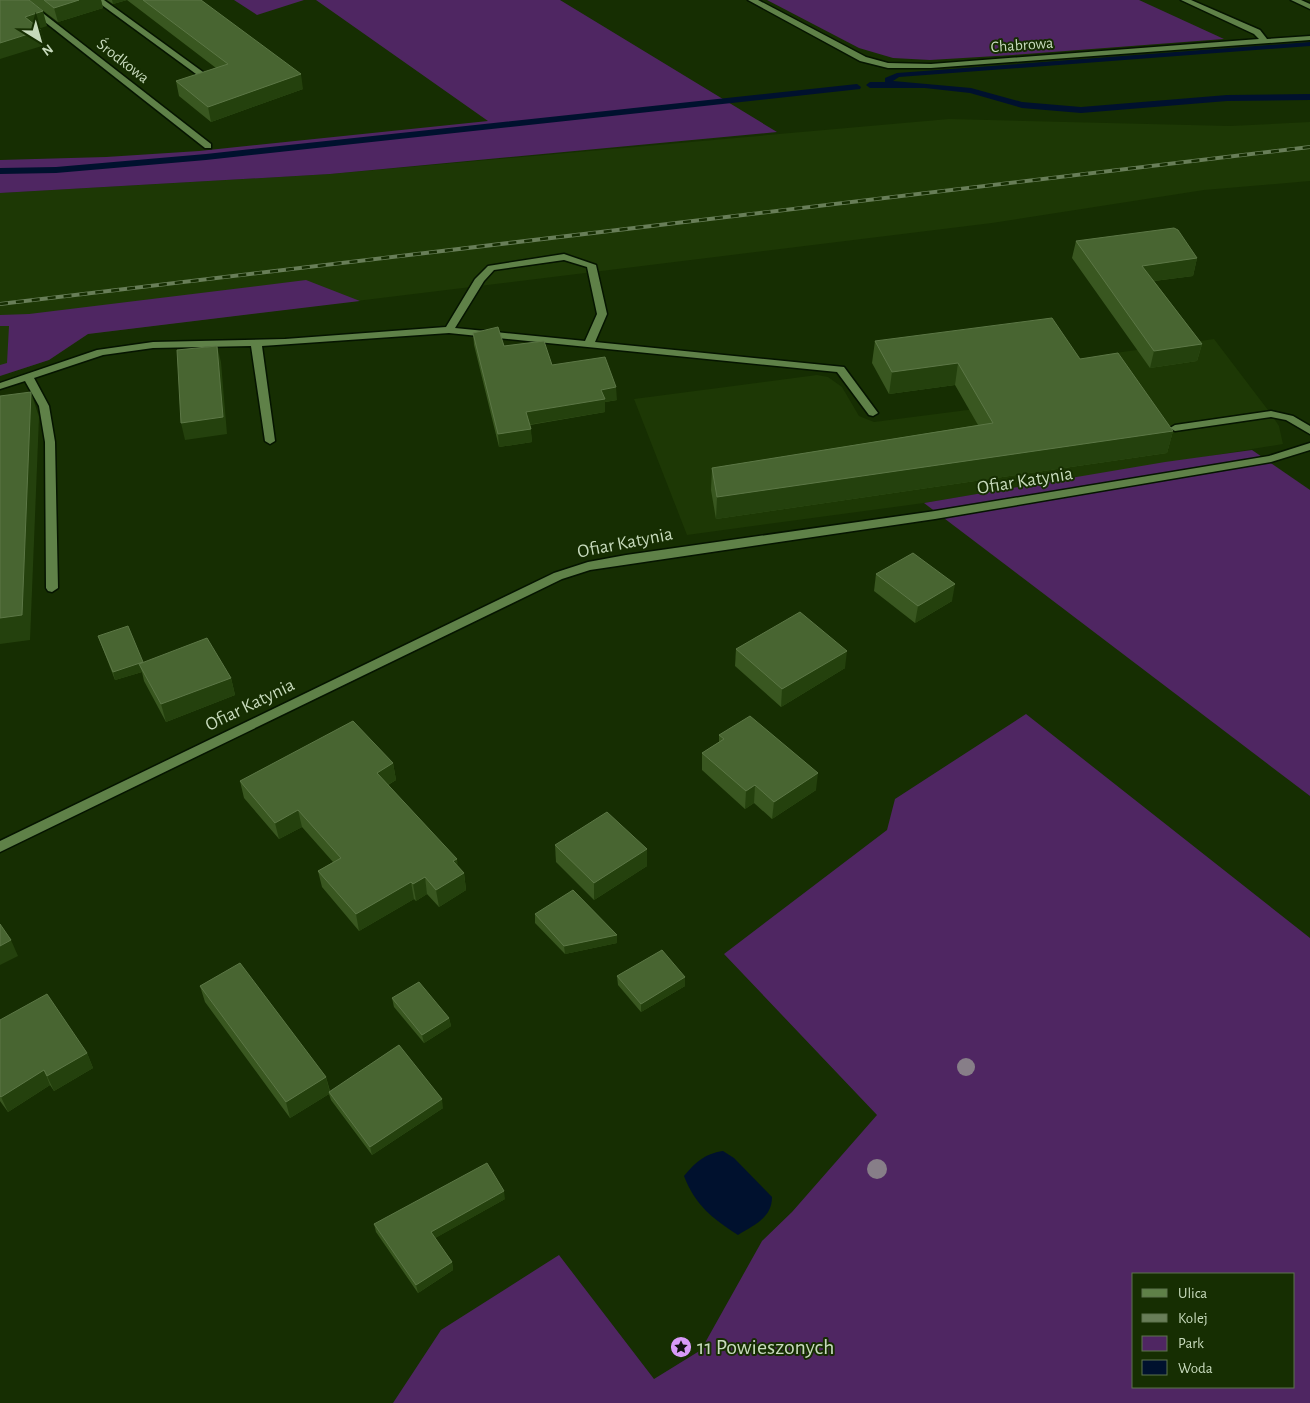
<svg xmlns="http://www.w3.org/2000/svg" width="1310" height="1403" font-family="'Alegreya Sans',sans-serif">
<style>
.built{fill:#1d3805}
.green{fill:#4f2662;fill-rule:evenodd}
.water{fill:#00112e}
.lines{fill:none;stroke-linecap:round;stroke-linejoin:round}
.stream{fill:#00112e;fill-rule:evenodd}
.minor-casing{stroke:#051400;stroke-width:3}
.minor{fill:#5f8148;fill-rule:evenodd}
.rail-casing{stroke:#687e58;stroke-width:4}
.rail{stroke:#162e02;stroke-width:2.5;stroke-dasharray:8;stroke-linecap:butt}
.tree{fill:#877e88}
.wall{fill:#395720}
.shaded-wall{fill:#24410d}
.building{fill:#486531;stroke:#5c7746}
.labels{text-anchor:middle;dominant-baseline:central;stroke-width:4;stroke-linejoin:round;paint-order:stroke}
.far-street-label{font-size:16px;fill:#c7dabc;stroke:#162e02}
.street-label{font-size:19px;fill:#c7dabc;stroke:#162e02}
.near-poi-label{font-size:22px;fill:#c7dabc;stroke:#162e02;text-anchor:start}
</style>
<rect width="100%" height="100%" fill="#162e02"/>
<g class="built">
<polygon points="949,119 1230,126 1310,122 1310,181 1204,190 992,223 88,334 49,360 0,376 0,193 330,174"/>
<polygon points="1214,339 1271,414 1279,426 1283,444 924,503 687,535 634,399 817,375 828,377 842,387 859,416 874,422 1077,396 1115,375 1101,355"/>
</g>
<g class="green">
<polygon points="234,0 304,0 257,15"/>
<polygon points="316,0 560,0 777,132 330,174 0,193 0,160 106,157 199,151 488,121"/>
<polygon points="767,0 1139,0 1224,39 1013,55 930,60 893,58 859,48"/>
<polygon points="306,280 360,301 88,334 49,360 0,376 0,365 7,363 9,326 0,326 0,315 29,314"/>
<polygon points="1252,450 1310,490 1310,796 924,503 1165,462"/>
<path d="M1026 714 1310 938V1403H393L441 1330 559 1255 654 1379 701 1350 762 1241 792 1212 877 1115 724 954 887 830 895 799ZM1134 1274H1294V1387H1134Z"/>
</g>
<path class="water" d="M723 1151 734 1158 772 1197C772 1218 754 1225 738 1235 713 1219 695 1205 684 1176 696 1162 704 1154 723 1151Z"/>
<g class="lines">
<g class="stream">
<polygon points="1310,42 1310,46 899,77 893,81 971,88 1022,102 1081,107 1227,95 1310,94 1310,100 1227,101 1081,113 1022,108 970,93 925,88 870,88 866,85 870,82 885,82 885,78 897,73"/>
<polygon points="857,84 861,87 860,89 206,160 56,173 0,174 0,168 56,167 206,154"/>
</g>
<g class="minor-casing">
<g id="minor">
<polygon points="17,0 26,0 211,144 211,148 205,148"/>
<polygon points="95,0 104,0 214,80 207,82"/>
<polygon points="748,0 758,0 866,57 888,63 931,64 1259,39 1254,34 1181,0 1191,0 1260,30 1267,39 1310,36 1310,40 931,68 888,68 860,61"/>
<polygon points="1291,0 1301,0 1310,4 1310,9"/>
<path d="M564 254 596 265 607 314 595 342 844 367 878 413 873 416 869 415 837 372 449 333 262 346 275 441 270 444 265 441 251 346 153 348 103 355 34 378 49 406 55 442 58 588 52 592 48 591 46 588 45 442 39 406 25 381 0 389V383L97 350 153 342 285 339 446 327 475 279 488 266ZM564 260 587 267 597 314 585 341 455 328 484 281 494 270Z"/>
<polygon points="1271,411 1293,416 1310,426 1310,434 1286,420 1271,417 1175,431 1170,428 1175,425"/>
<polygon points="1310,443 1310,450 1271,462 935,519 590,570 562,579 0,852 0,841 554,573 588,562 626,555 935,511 1269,456"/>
</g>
</g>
<use href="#minor" class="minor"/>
<g class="rail-casing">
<polyline id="rail" points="0,304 1310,147"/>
</g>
<use href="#rail" class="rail"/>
</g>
<g class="tree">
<circle cx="966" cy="1067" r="9"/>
<circle cx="877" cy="1169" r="10"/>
</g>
<g class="wall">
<polygon points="29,0 101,0 103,8 58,22"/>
<polygon points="107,0 127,0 113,4"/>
<polygon points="127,0 201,0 303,89 211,122 179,96 176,81 216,68"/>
<polygon points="1076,241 1197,258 1193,276 1154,281 1202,344 1197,361 1150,368 1072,258"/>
<polygon points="473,333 552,365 617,400 605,402 605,412 530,425 532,442 499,447 474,345"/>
<polygon points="875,341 1080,359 1173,431 1167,453 716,519 711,490 712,468 978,425 955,385 889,394 872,363"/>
<polygon points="876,574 952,601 915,623 874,591"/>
<polygon points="98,636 143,662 231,678 235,695 166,722 144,681 142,672 115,680"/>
<polygon points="736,649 845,668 781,707 735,666"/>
<polygon points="719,735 816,790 772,819 754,803 745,809 702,770 702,753 719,742"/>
<polygon points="393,763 396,780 388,785 464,873 466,890 439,907 427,894 416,901 414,899 359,931 322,887 318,871 333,862 302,827 279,839 244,798 240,781"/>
<polygon points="555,845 647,866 594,900 556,862"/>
<polygon points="535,914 617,935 617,943 565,954 535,923"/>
<polygon points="617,976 685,986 641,1012 618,985"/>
<polygon points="200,986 326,1077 330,1091 443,1108 372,1155 331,1100 329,1094 290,1118 205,1002"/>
<polygon points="392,998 449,1018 451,1026 424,1043 394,1007"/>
<polygon points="0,1020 87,1053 93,1068 54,1091 50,1085 8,1112 0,1101"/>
<polygon points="505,1199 435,1238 452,1262 453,1270 418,1293 376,1232 374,1224"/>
</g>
<g class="shaded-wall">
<polygon points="79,0 101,0 103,8 58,22 54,8"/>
<polygon points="112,0 127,0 113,4"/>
<polygon points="43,11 47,26 29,32 25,17"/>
<polygon points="41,30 45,45 0,59 0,43"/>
<polygon points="301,74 303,89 211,122 208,107"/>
<polygon points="1197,258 1193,276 1138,283 1142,266"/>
<polygon points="1202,344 1197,361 1150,368 1154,351"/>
<polygon points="217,346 221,362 227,434 185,440 181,423"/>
<polygon points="958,363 955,385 889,394 892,372"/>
<polygon points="616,387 617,400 605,402 605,412 527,425 526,412 601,390"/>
<polygon points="31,392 39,417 30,640 0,644 0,618"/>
<polygon points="531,429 532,442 499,447 498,434"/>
<polygon points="1173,431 1167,453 716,519 717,497"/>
<polygon points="955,584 952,601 915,623 918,606"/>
<polygon points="847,651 845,668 781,707 782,689"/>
<polygon points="143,662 139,664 142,672 115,680 113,672"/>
<polygon points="231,678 235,695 166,722 161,704"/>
<polygon points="393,763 396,780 380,789 377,773"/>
<polygon points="818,773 816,790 772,819 774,802"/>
<polygon points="755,785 754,803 745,809 746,791"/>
<polygon points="298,810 302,827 279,839 275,823"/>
<polygon points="647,849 647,866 594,900 594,883"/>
<polygon points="457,859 459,876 453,861"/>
<polygon points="464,873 466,890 439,907 436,890"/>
<polygon points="425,877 427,894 416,901 413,884"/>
<polygon points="411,882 414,899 359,931 356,914"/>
<polygon points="617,935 617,943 565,954 564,946"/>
<polygon points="11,940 18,956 0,965 0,946"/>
<polygon points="685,977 685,986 641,1012 641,1004"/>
<polygon points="449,1018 451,1026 424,1043 422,1035"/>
<polygon points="87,1053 93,1068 54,1091 47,1076"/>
<polygon points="44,1070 50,1085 8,1112 1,1097"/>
<polygon points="326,1077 330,1093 329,1092 329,1094 290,1118 286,1102"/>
<polygon points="442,1099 443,1108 372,1155 370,1147"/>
<polygon points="504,1191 505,1199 432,1240 431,1232"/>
<polygon points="452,1262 453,1270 418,1293 416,1285"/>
</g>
<g class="building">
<polygon points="0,0 29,0 43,11 25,17 41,30 0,43"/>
<polygon points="44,0 79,0 54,8"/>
<polygon points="143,0 201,0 301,74 208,107 176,81 228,64"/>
<polygon points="1174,228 1178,230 1197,258 1142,266 1202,344 1154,351 1076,241"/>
<polygon points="1052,318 1080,359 1118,353 1173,431 717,497 712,468 993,423 958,363 892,372 875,341"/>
<polygon points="498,327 504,346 544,341 552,365 605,357 616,387 601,390 605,399 526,412 531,429 498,434 473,333"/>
<polygon points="217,346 223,417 181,423 177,350"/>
<polygon points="31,392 22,615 0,618 0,396"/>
<polygon points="913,553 955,584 918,606 876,574"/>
<polygon points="800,612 847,651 782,689 736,649"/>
<polygon points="128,626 143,662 113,672 98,636"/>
<polygon points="207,638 231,678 161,704 139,664"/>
<polygon points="750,716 818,773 774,802 755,785 746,791 702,753 724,739 719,735"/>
<polygon points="353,721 393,763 377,773 457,859 453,861 464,873 436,890 425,877 413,884 411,882 356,914 318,871 341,858 298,810 275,823 240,781"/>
<polygon points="607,812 647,849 594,883 555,845"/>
<polygon points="573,890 617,935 564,946 535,914"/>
<polygon points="0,924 11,940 0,946"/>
<polygon points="662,950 685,977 641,1004 617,976"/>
<polygon points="240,963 326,1077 286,1102 200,986"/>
<polygon points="419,982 449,1018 422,1035 392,998"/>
<polygon points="47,994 87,1053 47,1076 44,1070 1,1097 0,1096 0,1020"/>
<polygon points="399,1045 442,1099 370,1147 329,1092"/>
<polygon points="487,1163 504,1191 431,1232 452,1262 416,1285 374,1224"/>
</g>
<defs>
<g id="sight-disc" transform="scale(1.125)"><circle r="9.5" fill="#d89af8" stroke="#162e02"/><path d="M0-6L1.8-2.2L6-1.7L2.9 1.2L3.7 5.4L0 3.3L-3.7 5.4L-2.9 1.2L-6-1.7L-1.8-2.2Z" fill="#111"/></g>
</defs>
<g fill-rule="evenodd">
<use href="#sight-disc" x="681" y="1347"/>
</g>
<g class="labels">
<g class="far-street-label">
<text transform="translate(1022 45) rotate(-4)">Chabrowa</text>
<text transform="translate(123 61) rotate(38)">Środkowa</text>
</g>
<g class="street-label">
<text transform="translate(1025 481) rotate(-9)">Ofiar Katynia</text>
<text transform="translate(625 543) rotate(-11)">Ofiar Katynia</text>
<text transform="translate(250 705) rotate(-26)">Ofiar Katynia</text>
</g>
<g class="near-poi-label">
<text x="697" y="1347">11 Powieszonych</text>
</g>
</g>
<rect x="1132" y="1273" width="162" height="115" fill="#162e02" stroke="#5d734c"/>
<rect x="1142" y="1289" width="25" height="8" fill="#5f8148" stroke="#5d734c"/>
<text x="1178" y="1298" font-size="15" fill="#c7dabc">Ulica</text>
<rect x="1142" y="1314" width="25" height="8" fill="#687e58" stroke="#5d734c"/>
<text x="1178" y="1323" font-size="15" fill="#c7dabc">Kolej</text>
<rect x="1142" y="1336" width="25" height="15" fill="#4f2662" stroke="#5d734c"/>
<text x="1178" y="1348" font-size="15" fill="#c7dabc">Park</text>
<rect x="1142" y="1360" width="25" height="15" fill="#00112e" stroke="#5d734c"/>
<text x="1178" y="1373" font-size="15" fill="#c7dabc">Woda</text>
<g transform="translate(40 40) rotate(143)" stroke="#162e02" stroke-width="4" paint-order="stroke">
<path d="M0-4L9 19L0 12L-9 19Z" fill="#c7dabc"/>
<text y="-8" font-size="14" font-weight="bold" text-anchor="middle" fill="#c7dabc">N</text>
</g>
</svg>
